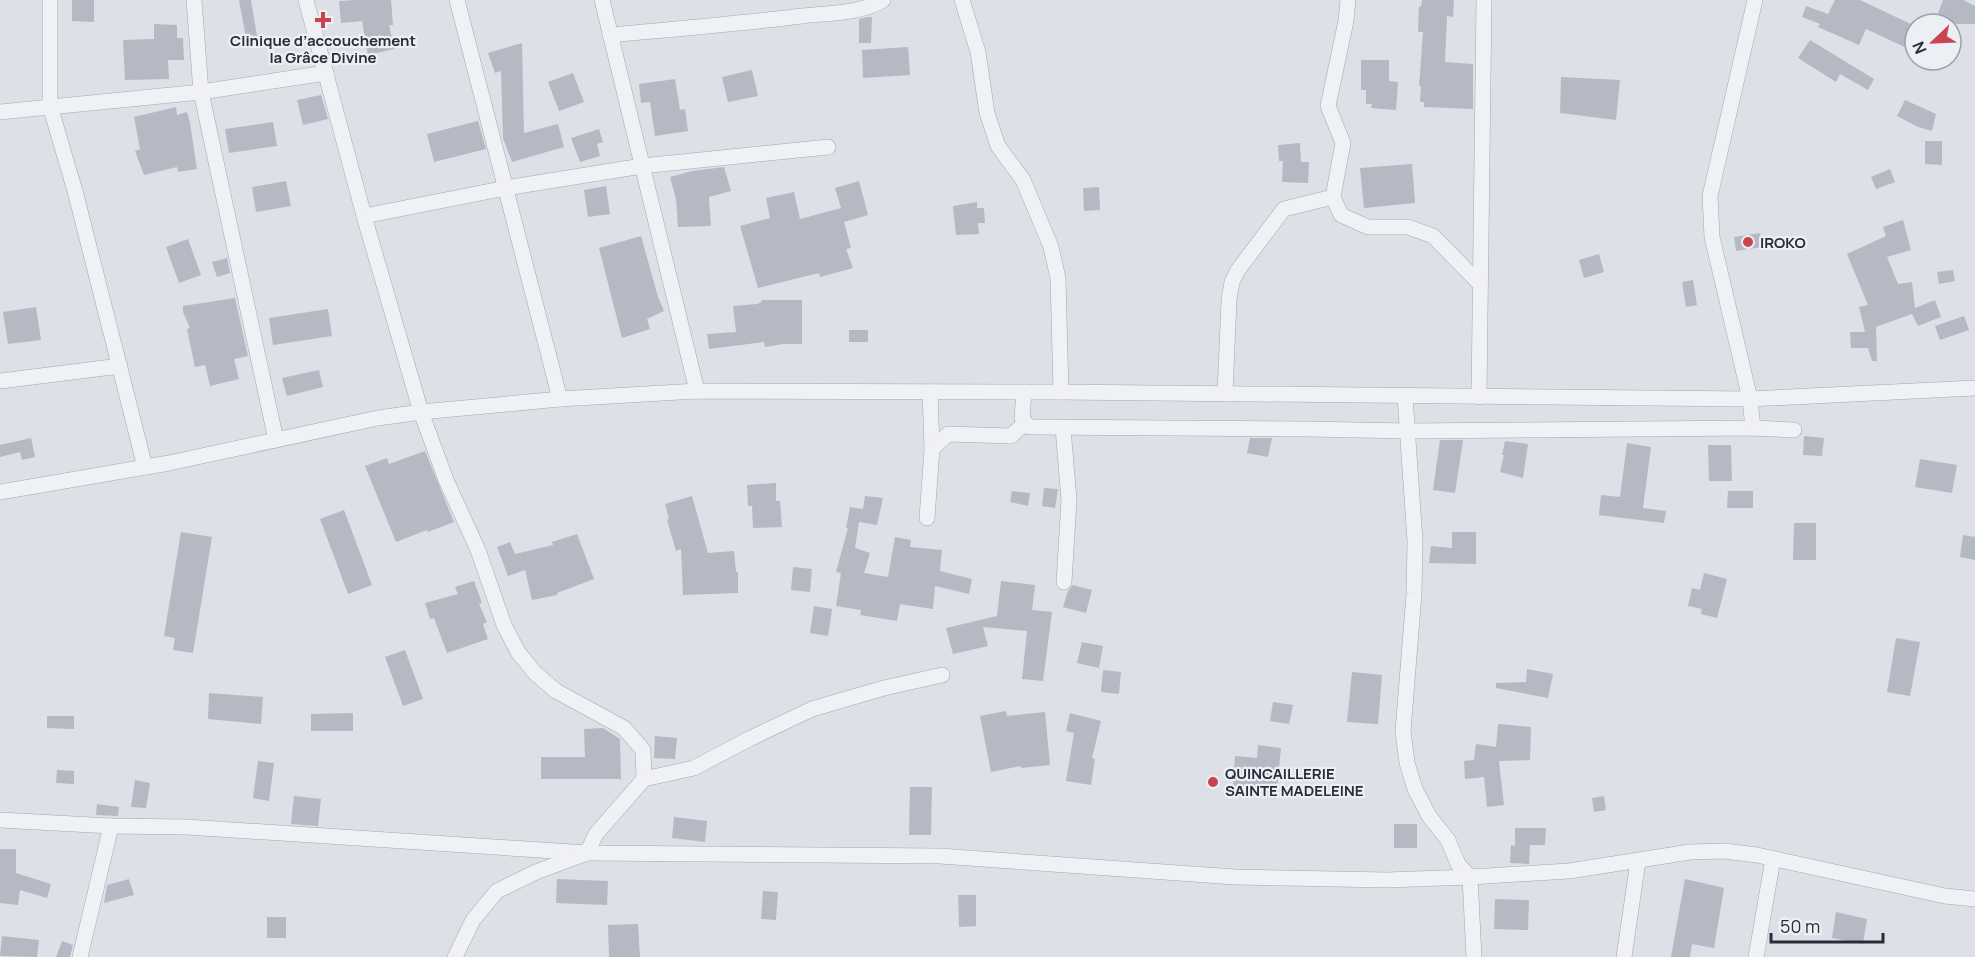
<svg xmlns="http://www.w3.org/2000/svg" width="1975" height="957" font-family="Manrope,sans-serif">
<style>
.building{fill:#b4b9c3}
.lines{fill:none;stroke-linecap:round;stroke-linejoin:round}
.minor-casing{stroke:#a3a7b0;stroke-width:16}
.minor{stroke:#eff1f5;stroke-width:15}
.poi-dot{fill:#c94450;stroke:#eceff4;stroke-width:2}
.labels{text-anchor:middle;dominant-baseline:central;stroke-width:4.5;stroke-linejoin:round;paint-order:stroke}
.poi-label{font-size:15px;font-weight:bold;fill:#272d3c;stroke:#eceff4;text-anchor:start}
</style>
<rect width="100%" height="100%" fill="#dde0e6"/>
<g class="building">
<polygon points="72,0 94,0 94,22 72,21"/>
<polygon points="239,0 251,0 257,36 246,38"/>
<polygon points="355,0 391,0 393,25 389,25 394,49 368,55 362,21 341,23 339,1"/>
<polygon points="1422,0 1454,0 1453,17 1447,16 1445,62 1473,64 1473,109 1424,107 1424,102 1420,102 1421,86 1419,86 1423,32 1418,32 1419,6 1421,7"/>
<polygon points="1835,0 1860,0 1915,26 1915,36 1909,49 1866,29 1859,45 1818,27 1820,24 1802,17 1806,6 1828,14"/>
<polygon points="1943,0 1963,0 1975,6 1975,24 1934,24"/>
<polygon points="867,17 872,17 871,43 859,43 859,19"/>
<polygon points="154,24 177,25 177,38 183,38 184,60 168,60 169,79 125,80 123,40 154,39"/>
<polygon points="1810,40 1874,79 1868,90 1840,74 1836,82 1798,58"/>
<polygon points="522,43 524,133 558,124 564,147 512,162 503,138 501,71 495,73 488,53"/>
<polygon points="908,47 910,75 863,78 862,50"/>
<polygon points="1361,60 1389,60 1389,81 1398,82 1396,110 1371,108 1372,104 1366,104 1366,90 1361,90"/>
<polygon points="752,70 758,96 728,102 722,77"/>
<polygon points="573,73 584,102 559,111 548,82"/>
<polygon points="1561,77 1620,80 1616,120 1560,113"/>
<polygon points="675,79 680,110 685,109 688,131 655,136 650,102 641,103 639,84"/>
<polygon points="321,95 328,119 303,125 297,100"/>
<polygon points="1905,100 1936,114 1932,131 1918,127 1897,116"/>
<polygon points="176,107 177,115 187,112 190,123 197,169 178,172 177,167 144,175 135,151 140,149 134,117"/>
<polygon points="478,121 486,149 434,162 427,134"/>
<polygon points="273,122 277,146 229,153 225,129"/>
<polygon points="599,129 603,142 597,144 600,156 580,162 571,138"/>
<polygon points="1925,141 1942,141 1942,165 1925,164"/>
<polygon points="1300,143 1301,162 1309,162 1308,183 1282,182 1283,161 1279,161 1278,145"/>
<polygon points="1412,164 1415,203 1364,208 1360,168"/>
<polygon points="724,167 731,191 709,197 711,226 678,227 676,199 670,177 692,171"/>
<polygon points="1890,169 1895,182 1876,189 1871,177"/>
<polygon points="286,181 291,206 256,212 252,187"/>
<polygon points="859,181 868,215 844,222 851,248 846,249 853,268 820,277 819,273 758,288 740,226 770,218 766,198 794,192 800,219 841,208 835,188"/>
<polygon points="606,186 610,214 588,217 584,190"/>
<polygon points="1099,187 1100,210 1084,211 1083,188"/>
<polygon points="977,202 977,208 984,208 985,223 978,223 979,234 956,235 953,206"/>
<polygon points="1903,220 1911,250 1887,257 1898,284 1912,282 1915,308 1935,300 1941,317 1918,326 1912,314 1876,327 1877,361 1872,361 1868,348 1851,348 1850,332 1865,332 1859,307 1868,305 1847,254 1886,236 1883,227"/>
<polygon points="1760,233 1762,247 1736,251 1734,237"/>
<polygon points="641,236 658,297 664,311 647,319 650,329 622,338 599,248"/>
<polygon points="188,239 201,275 179,283 166,247"/>
<polygon points="1599,254 1604,272 1584,278 1579,260"/>
<polygon points="227,258 230,273 217,277 212,262"/>
<polygon points="1953,270 1955,281 1939,284 1937,272"/>
<polygon points="1693,280 1697,305 1686,307 1682,282"/>
<polygon points="235,298 248,356 234,359 239,379 210,386 205,365 195,367 187,329 190,328 183,312 183,306"/>
<polygon points="761,300 802,300 802,344 783,344 765,347 764,342 709,349 707,334 736,332 733,306 757,304 762,302"/>
<polygon points="36,307 41,340 8,344 3,312"/>
<polygon points="328,309 332,336 273,345 269,318"/>
<polygon points="1964,316 1969,330 1940,340 1935,326"/>
<rect x="849" y="330" width="19" height="12"/>
<polygon points="319,370 323,387 287,396 282,378"/>
<polygon points="1804,436 1824,438 1822,456 1803,455"/>
<polygon points="31,438 35,457 22,460 20,452 0,457 0,445"/>
<polygon points="1250,438 1272,438 1268,457 1247,453"/>
<polygon points="1440,440 1463,440 1455,493 1433,490"/>
<polygon points="1505,441 1528,444 1523,478 1500,472 1504,455 1502,455"/>
<polygon points="1627,443 1651,447 1643,508 1666,511 1664,523 1599,515 1601,495 1620,497"/>
<polygon points="1708,445 1731,445 1732,481 1709,481"/>
<polygon points="425,451 454,522 428,532 427,530 396,542 365,466 387,458 389,464"/>
<polygon points="1920,459 1957,465 1952,493 1915,487"/>
<polygon points="776,483 776,501 780,501 782,527 753,528 752,506 748,506 747,485"/>
<polygon points="1044,488 1058,489 1055,508 1042,506"/>
<polygon points="1012,491 1030,493 1028,506 1010,502"/>
<polygon points="1728,491 1753,491 1753,508 1727,508"/>
<polygon points="692,496 708,553 734,551 736,572 738,572 738,593 683,595 681,549 676,551 667,520 669,519 665,504"/>
<polygon points="865,496 883,498 877,525 859,522 855,548 870,553 864,573 888,577 895,537 911,540 910,547 942,550 940,571 972,579 969,594 935,586 933,609 900,604 897,621 860,615 861,610 836,606 841,573 836,572 848,528 846,528 850,507 863,509"/>
<polygon points="344,510 372,585 348,594 320,519"/>
<polygon points="1794,523 1816,523 1816,560 1793,560"/>
<polygon points="181,532 212,537 193,653 173,650 175,638 164,636"/>
<polygon points="1452,532 1476,532 1476,564 1429,563 1431,546 1452,548"/>
<polygon points="577,534 594,579 557,593 557,595 532,600 525,570 508,576 497,547 510,542 515,554 553,545 552,542"/>
<polygon points="1963,535 1975,537 1975,560 1960,557"/>
<polygon points="793,567 812,569 810,592 791,590"/>
<polygon points="1704,573 1727,579 1717,618 1701,614 1702,609 1688,606 1692,588 1700,590"/>
<polygon points="474,581 482,603 479,604 487,622 483,624 488,639 447,653 434,618 430,619 425,603 458,594 455,587"/>
<polygon points="1001,581 1035,585 1032,610 1052,612 1043,681 1022,679 1027,631 983,627 988,646 953,654 946,628 997,616"/>
<polygon points="1073,585 1092,590 1086,613 1063,607 1068,591"/>
<polygon points="814,606 832,609 828,636 810,633"/>
<polygon points="1896,638 1920,642 1910,696 1887,692"/>
<polygon points="1082,642 1103,646 1099,668 1077,663"/>
<polygon points="405,650 423,699 403,706 385,657"/>
<polygon points="1527,669 1553,674 1548,698 1496,688 1496,683 1526,682"/>
<polygon points="1103,670 1121,672 1119,694 1101,692"/>
<polygon points="1352,672 1382,675 1378,724 1347,722"/>
<polygon points="209,693 263,697 261,724 208,719"/>
<polygon points="1273,702 1293,705 1289,724 1270,721"/>
<polygon points="1006,711 1007,716 1045,712 1050,765 1021,768 1021,766 991,772 980,716"/>
<polygon points="353,713 353,731 311,731 311,714"/>
<polygon points="1070,713 1101,721 1092,758 1095,759 1091,785 1066,781 1074,733 1066,731"/>
<polygon points="47,716 74,716 74,729 47,728"/>
<polygon points="1498,724 1531,727 1530,760 1499,761 1504,805 1487,807 1484,777 1465,779 1464,761 1474,760 1476,744 1496,747"/>
<polygon points="603,728 620,739 621,779 541,779 541,757 585,757 584,729"/>
<polygon points="655,736 677,738 675,759 654,758"/>
<polygon points="1258,745 1281,748 1276,799 1253,796 1254,792 1233,790 1235,756 1257,758"/>
<polygon points="258,761 274,763 269,801 253,798"/>
<polygon points="57,770 74,771 74,784 56,783"/>
<polygon points="135,780 150,783 146,808 131,807"/>
<polygon points="910,787 932,787 931,835 909,835"/>
<polygon points="294,796 321,799 318,826 291,824"/>
<polygon points="1604,796 1606,810 1594,812 1592,798"/>
<polygon points="97,804 119,807 118,816 96,815"/>
<polygon points="674,817 707,821 705,842 672,838"/>
<rect x="1394" y="824" width="23" height="24"/>
<polygon points="1515,828 1546,828 1545,845 1530,845 1529,864 1510,863 1511,845 1515,846"/>
<polygon points="0,849 16,849 16,873 51,884 47,898 20,890 18,905 0,903"/>
<polygon points="129,879 134,895 104,903 107,885"/>
<polygon points="557,879 608,881 607,905 556,903"/>
<polygon points="1685,879 1724,888 1714,948 1692,944 1690,957 1671,957"/>
<polygon points="763,891 778,892 776,920 761,919"/>
<polygon points="958,895 976,895 976,926 959,927"/>
<polygon points="1495,899 1529,900 1528,930 1494,929"/>
<polygon points="1836,912 1867,919 1863,944 1832,938"/>
<rect x="267" y="917" width="19" height="21"/>
<polygon points="638,924 640,957 609,957 608,925"/>
<polygon points="2,936 39,940 37,957 0,956"/>
<polygon points="62,941 73,945 70,957 56,957"/>
</g>
<g class="lines">
<g class="minor-casing">
<g id="minor">
<polyline points="50,0 50,106 75,191 145,467"/>
<polyline points="194,0 201,92 276,440"/>
<polyline points="306,0 364,216 421,412 446,480 478,550 504,625 518,652 535,673 556,691 624,728 643,750 644,779"/>
<polyline points="457,0 560,399"/>
<polyline points="602,0 697,391"/>
<polyline points="962,0 978,52 987,113 998,146 1023,180 1051,247 1058,278 1061,392"/>
<path d="M610 35C674 29 738 24 802 16 828 13 860 14 883 0"/>
<polyline points="0,112 201,92 326,73"/>
<polyline points="1333,197 1341,215 1368,227 1408,227 1433,236 1480,284"/>
<polyline points="364,216 506,188 642,166 828,147"/>
<polyline points="0,381 120,366"/>
<polyline points="930,392 932,449"/>
<polyline points="1024,392 1022,418 1029,427 1035,427 1307,429 1407,431 1753,428 1794,430"/>
<polyline points="1225,394 1229,300 1232,282 1238,270 1284,209 1333,197 1343,143 1328,106 1346,21 1348,0"/>
<polyline points="1405,396 1415,541 1414,594 1403,731 1407,763 1415,789 1429,816 1448,840 1458,864 1470,877 1474,957"/>
<polyline points="1479,397 1484,0"/>
<polyline points="1063,428 1069,500 1064,582"/>
<polyline points="1753,428 1750,399 1712,237 1710,196 1755,0"/>
<polyline points="0,492 169,463 378,418 421,412 560,399 697,391 1061,392 1750,399 1975,388"/>
<polyline points="927,518 932,449 948,434 1011,436 1025,423"/>
<polyline points="0,820 111,826 187,827 587,853 940,856 1235,877 1387,880 1470,877 1569,871 1690,852 1724,851 1757,855 1945,896 1975,899"/>
<polyline points="80,957 111,826"/>
<polyline points="455,957 473,920 497,891 536,872 587,853 596,834 644,779 694,768 749,739 812,709 884,688 942,675"/>
<polyline points="1624,957 1638,861"/>
<polyline points="1756,957 1773,859"/>
</g>
</g>
<use href="#minor" class="minor"/>
</g>
<g class="poi-dot">
<path d="M320 11h6v6h6v6h-6v6h-6v-6h-6v-6h6z"/>
<circle cx="1748" cy="242" r="6"/>
<circle cx="1213" cy="782" r="6"/>
</g>
<g class="labels">
<g class="poi-label">
<text x="323" y="40" text-anchor="middle">Clinique d’accouchement<tspan x="323" dy="17">la Grâce Divine</tspan></text>
<text x="1760" y="242">IROKO</text>
<text x="1225" y="773">QUINCAILLERIE<tspan x="1225" dy="17">SAINTE MADELEINE</tspan></text>
</g>
</g>
<g transform="translate(1933 42) rotate(247)"><circle r="28" fill="#eceff4" stroke="#9da1aa" stroke-width="1.5"/>
<path d="M0-4.5L10 22L0 15L-10 22Z" fill="#c94450"/>
<text y="-9" font-size="16" font-weight="bold" text-anchor="middle" fill="#272d3c">N</text>
</g>
<path d="M1771 933v9h112v-9" fill="none" stroke="#272d3c" stroke-width="3"/>
<text x="1780" y="933" font-size="18" fill="#272d3c" stroke="#eceff4" stroke-width="4.5" paint-order="stroke">50 m</text>
</svg>
